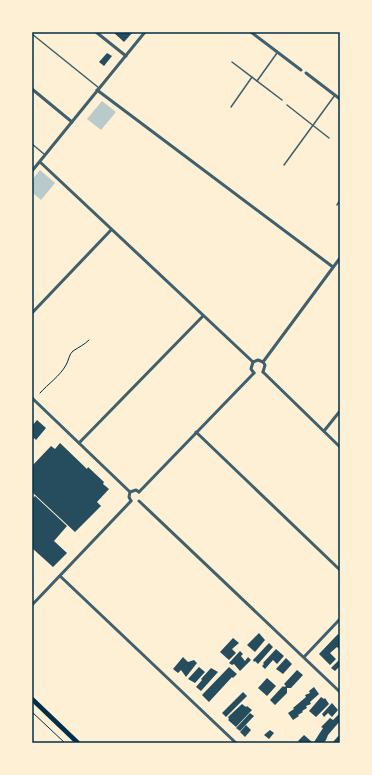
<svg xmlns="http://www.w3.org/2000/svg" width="372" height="775" font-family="'Space Grotesk',sans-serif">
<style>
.green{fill:#b9caca}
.building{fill:#264d5e}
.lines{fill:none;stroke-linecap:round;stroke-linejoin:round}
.path{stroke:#003049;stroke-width:1}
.service{stroke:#3f606c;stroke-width:1.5}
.minor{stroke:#3f606c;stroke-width:3}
.primary{stroke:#003049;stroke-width:4.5}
.neatline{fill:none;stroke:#003049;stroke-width:1.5}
</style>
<rect width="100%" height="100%" fill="#fdf0d5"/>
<g class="green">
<polygon points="102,101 116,112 101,130 87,119"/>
<polygon points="40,170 55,183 41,200 32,192 32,180"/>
</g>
<g class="building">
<polygon points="113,32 133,32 124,42"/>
<polygon points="107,53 112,56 104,66 99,62"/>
<polygon points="37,420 46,428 36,440 34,438 32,440 32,426"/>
<polygon points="60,443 87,469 88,467 104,482 103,484 109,489 97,502 101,506 75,532 32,492 32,466 51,446 55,449"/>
<polygon points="35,496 67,526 54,541 67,553 53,567 32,548 32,499"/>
<polygon points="259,633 265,640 255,652 247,645"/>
<polygon points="338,634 340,637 340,648 339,649 337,647 330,653 336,659 330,665 319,654"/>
<polygon points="233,638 239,643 232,649 236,653 229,660 220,652"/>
<polygon points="269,643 273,647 258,664 255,661 254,662 253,660"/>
<polygon points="276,649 284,656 277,664 273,660 265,669 262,666 264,664 263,663"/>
<polygon points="240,651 243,654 241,656 245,661 248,657 251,660 240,671 234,664 232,665 229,663"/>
<polygon points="183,657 188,662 194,660 197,663 186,677 181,670 178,673 173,669"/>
<polygon points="286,658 292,664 283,674 276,669"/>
<polygon points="340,659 340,666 335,671 331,668"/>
<polygon points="199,667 205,672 195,683 188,679"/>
<polygon points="229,667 237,674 233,678 232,677 209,702 202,695"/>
<polygon points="211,668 218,672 201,691 196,687 202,680 201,679"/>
<polygon points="297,670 303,675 291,688 287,688 287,693 275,705 270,700 283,686 284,687 286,686 284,684"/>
<polygon points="267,678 276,686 267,696 258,688"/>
<polygon points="314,687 319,694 310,702 311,704 306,706 307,708 302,711 303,712 298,715 299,716 293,720 288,713 294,709 293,708 306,697 305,695 310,693 309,691"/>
<polygon points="243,692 247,696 226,717 222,713"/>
<polygon points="321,697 324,699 325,698 329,704 316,717 309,711"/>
<polygon points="332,703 338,710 332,717 328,713 324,717 322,714"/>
<polygon points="242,704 246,707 247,706 252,710 236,727 228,720 229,719 228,717"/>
<polygon points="250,713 254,716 240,731 236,728"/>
<polygon points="340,713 340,721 328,735 326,740 323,743 315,743 314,742 323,728 321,727 330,718 333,720"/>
<polygon points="246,725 251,730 245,737 240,732"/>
<polygon points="270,730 274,733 269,739 264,735"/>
<polygon points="340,734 340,743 332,743"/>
<polygon points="304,735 312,742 311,743 301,743 298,741"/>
</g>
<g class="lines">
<g class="path">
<path d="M40 393C48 384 60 376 66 365 69 360 69 354 73 351 79 347 84 345 89 340"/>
<polyline points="32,712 65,743"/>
</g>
<g class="service">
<polyline points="32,34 99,88"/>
<polyline points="232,62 282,100"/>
<polyline points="257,81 277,53"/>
<polyline points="287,105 329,138"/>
<polyline points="231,107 252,77"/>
<polyline points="32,144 44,154"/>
<polyline points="284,165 335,95"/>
<polyline points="337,205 340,200"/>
</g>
<g class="minor">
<polyline points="96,32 126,56"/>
<polyline points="251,32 301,70"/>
<polyline points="306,73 340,99"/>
<polyline points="32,89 72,122"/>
<polyline points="97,90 333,267"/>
<polyline points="40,162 253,362"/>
<polyline points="32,171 145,32"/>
<polyline points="32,313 111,230"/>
<polyline points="263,362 340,258"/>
<polyline points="263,362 265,365 263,372"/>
<polyline points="263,372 340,447"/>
<polyline points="254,373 251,369 253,362 258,360 263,362"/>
<polyline points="32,398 130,492"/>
<polyline points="324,431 340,411"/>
<polyline points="196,432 340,570"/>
<polyline points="79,443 203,316"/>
<polyline points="139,492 254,373"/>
<polyline points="131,501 129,497 130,492 136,490 139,492"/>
<polyline points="139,501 340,692"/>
<polyline points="60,576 236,743"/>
<polyline points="32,605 131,501"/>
<polyline points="304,657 340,619"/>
</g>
<polyline class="primary" points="32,699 78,743"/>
</g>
<rect width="372" height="775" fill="none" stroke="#fdf0d5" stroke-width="66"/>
<rect x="33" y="33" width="306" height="709" class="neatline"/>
</svg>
